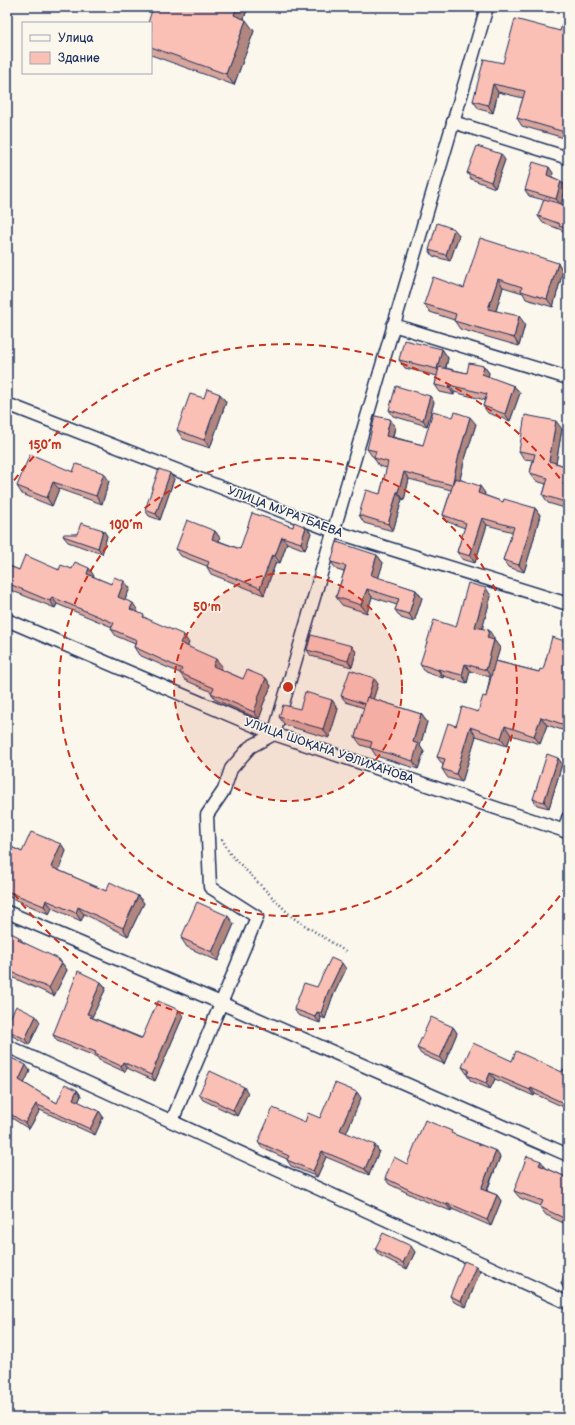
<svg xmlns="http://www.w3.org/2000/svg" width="575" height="1425" font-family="'Balsamiq Sans',sans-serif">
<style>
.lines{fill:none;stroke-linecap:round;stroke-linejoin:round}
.street-casing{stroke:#1b2f5e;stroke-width:15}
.path{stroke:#1b2f5e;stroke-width:2.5;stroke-dasharray:1 3;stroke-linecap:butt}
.street{stroke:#fbf7ec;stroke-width:12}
.wall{fill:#d8a59c;stroke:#1b2f5e}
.shaded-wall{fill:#b0867f;stroke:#1b2f5e}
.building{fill:#fbc0b5;stroke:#1b2f5e}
.ring{fill:none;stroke:#c8321e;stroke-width:2;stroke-dasharray:7 5}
.labels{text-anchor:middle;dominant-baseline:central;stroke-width:3;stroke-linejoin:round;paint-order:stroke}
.street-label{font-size:12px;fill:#1b2f5e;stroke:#fbf7ec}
.centre{fill:#c8321e;stroke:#fbf7ec;stroke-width:2}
.ring-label{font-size:12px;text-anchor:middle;font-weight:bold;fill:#c8321e;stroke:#fbf7ec;stroke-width:3;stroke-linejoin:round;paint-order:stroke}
</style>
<rect width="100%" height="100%" fill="#fbf7ec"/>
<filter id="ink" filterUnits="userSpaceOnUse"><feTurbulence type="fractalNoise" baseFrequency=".025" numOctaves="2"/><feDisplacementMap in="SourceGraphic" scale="8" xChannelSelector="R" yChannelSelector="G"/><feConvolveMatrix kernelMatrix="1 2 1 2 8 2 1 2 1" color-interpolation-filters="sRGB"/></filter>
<g filter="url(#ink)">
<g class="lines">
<g class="street-casing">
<g id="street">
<polyline points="453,122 568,158"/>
<polyline points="393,325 568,378"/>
<polyline points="7,404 333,531 568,604"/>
<polyline points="7,620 274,734 568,832"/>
<polyline points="564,831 568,818"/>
<polyline points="7,912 221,1003 568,1155"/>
<polyline points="7,1046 568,1303"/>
<polyline points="172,1121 257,917 210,887 207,815 224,790 231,769 250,747 274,734 487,7"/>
</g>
</g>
<polyline class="path" points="222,839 230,854 292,917 348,953"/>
<use href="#street" class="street"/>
</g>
<g class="wall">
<polygon points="153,7 248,7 244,19 254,31 234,85 151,55 151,23"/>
<polygon points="568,11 568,139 522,126 517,118 523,98 498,92 493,113 479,109 473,101 503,63 560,31"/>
<polygon points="505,160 495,188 471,179 467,173"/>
<polygon points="553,173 552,177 561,181 566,187 561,204 568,206 568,235 564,234 562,230 543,223 538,216 544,200 529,196 525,190"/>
<polygon points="459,235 450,261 433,256 429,250"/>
<polygon points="558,263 563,271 553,307 526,299 523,293 503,287 496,311 525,324 519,346 460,329 454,320 430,312 424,304 464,288"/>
<polygon points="442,349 448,358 446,368 467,373 484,366 489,373 488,377 514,386 520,393 510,421 488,413 483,406 485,400 454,392 454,395 440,392 435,385 437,376 405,368 399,360"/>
<polygon points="220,394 226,402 210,448 183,439 177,430 204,398"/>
<polygon points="434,402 427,426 393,416 389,410"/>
<polygon points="390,419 395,427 393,437 423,445 476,424 464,462 460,479 485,493 484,495 503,502 535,508 540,515 531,549 524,572 508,567 503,560 513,532 487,525 475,563 462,559 457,552 465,528 448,522 443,515 451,490 409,479 404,500 402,499 393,531 364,523 359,515 380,494 387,468 379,466 374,458 375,457 372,456 367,449"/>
<polygon points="562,429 556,463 568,467 568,509 548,503 543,495 546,484 536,481 530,473 533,460 524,459 519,451"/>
<polygon points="73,472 109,481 102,504 59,489 52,506 22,494 17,486"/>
<polygon points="174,479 160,520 149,516 145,510"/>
<polygon points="293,527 306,527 311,533 305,550 287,543 280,563 276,562 264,595 211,574 207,567 207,566 181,556 176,549 215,531 220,538 219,541 240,549"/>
<polygon points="103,530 107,536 102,554 68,542 63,536"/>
<polygon points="377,555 383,563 378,578 416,590 422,598 414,622 401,618 395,610 397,605 372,597 367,613 342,605 336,597 344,572 337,570 331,562"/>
<polygon points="7,565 19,570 72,569 94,576 94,577 111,584 130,588 125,600 138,611 137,612 146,618 189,643 187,646 222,666 220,669 243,679 266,678 271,686 262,707 263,708 259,719 216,700 211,693 212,692 185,680 180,673 139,655 134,647 135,644 116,636 111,629 112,627 57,604 55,608 10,590 7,596"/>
<polygon points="491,596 482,629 494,638 494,640 500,648 496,661 539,672 543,670 568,642 568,732 547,725 540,744 511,735 507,746 476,736 462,782 448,778 442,769 443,765 437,757 456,726 478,712 486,697 490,677 470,671 467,683 444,676 443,678 425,672 420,664 456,627"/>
<polygon points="352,646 356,652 352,667 311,656 307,650"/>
<polygon points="378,684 373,699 421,714 427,722 420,746 424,752 418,769 376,756 371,748 361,745 355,737 364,708 346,702 341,696"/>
<polygon points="332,700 338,709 329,738 285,725 279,717 300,709"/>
<polygon points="558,758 562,764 549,808 537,805 533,799"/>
<polygon points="61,844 66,851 58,870 106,891 138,896 144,903 128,936 84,914 81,921 52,908 49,914 7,896 7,845 22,852"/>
<polygon points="234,924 218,961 187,947 181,938"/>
<polygon points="7,931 24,943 62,963 67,970 54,996 7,975"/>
<polygon points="346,969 332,998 325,1019 321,1017 320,1023 298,1015 294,1009 317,987"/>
<polygon points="101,982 106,988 92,1017 93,1018 142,1038 183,1016 155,1081 127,1068 125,1072 99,1060 97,1057 57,1041 53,1035"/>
<polygon points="40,1022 29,1045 9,1034 7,1032 7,1024"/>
<polygon points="453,1027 457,1033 444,1064 421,1054 417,1048"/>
<polygon points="7,1056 30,1071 24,1083 57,1103 77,1090 81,1096 78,1102 99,1111 103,1117 95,1135 40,1110 29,1129 7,1115"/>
<polygon points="512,1061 562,1072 568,1071 568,1109 535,1094 534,1096 495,1079 490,1089 471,1081 467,1075 467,1074 462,1067"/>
<polygon points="248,1093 237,1116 203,1100 199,1094"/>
<polygon points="361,1098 346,1133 379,1151 369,1175 326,1157 317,1177 291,1166 287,1160 287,1159 262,1148 258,1142 305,1122 320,1118"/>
<polygon points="453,1134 496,1151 500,1157 487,1191 497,1195 501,1201 491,1226 452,1209 451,1211 420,1199 389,1184 385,1178"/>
<polygon points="546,1168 568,1178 568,1225 546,1215 540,1207 541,1206 520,1198 514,1191"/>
<polygon points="375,1249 415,1252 407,1269 379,1255"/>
<polygon points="476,1266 480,1272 466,1307 454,1302 450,1296"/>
<polygon points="568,1271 568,1292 565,1290 561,1284"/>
</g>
<g class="shaded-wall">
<polygon points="237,7 248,7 241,26 234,15"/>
<polygon points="246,20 254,31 234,85 226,74"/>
<polygon points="493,84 498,92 493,113 488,105"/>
<polygon points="501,154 505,160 495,188 491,182"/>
<polygon points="549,167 553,173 551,181 547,175"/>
<polygon points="561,181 566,187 561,205 556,199"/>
<polygon points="454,229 459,235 450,261 446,255"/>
<polygon points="558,263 563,271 553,307 547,299"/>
<polygon points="498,279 503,287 494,317 488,309"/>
<polygon points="519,316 525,324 519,346 514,338"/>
<polygon points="442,349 448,358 443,378 437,369"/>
<polygon points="484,366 489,373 487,382 482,374"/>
<polygon points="449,385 454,392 454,395 449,388"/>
<polygon points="514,386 520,393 510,421 505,414"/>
<polygon points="220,394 226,402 210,448 204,440"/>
<polygon points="430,396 434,402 427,426 423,420"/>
<polygon points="470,417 476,424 464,462 457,492 452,485 459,455"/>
<polygon points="390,419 395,427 391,443 386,436"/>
<polygon points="556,421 562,429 555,469 549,461"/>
<polygon points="404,472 409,479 404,500 398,492"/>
<polygon points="104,473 109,481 102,504 96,496"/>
<polygon points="170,473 174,479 160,520 156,514"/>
<polygon points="53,482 59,489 52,506 47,498"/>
<polygon points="480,486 485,493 483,500 478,493"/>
<polygon points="7,491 10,495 7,502"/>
<polygon points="397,492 402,499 393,531 388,524"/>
<polygon points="535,508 540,515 531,549 524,572 519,565"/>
<polygon points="482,518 487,525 475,563 470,556"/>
<polygon points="306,527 311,533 305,550 301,543"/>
<polygon points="103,530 107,536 102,554 98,548"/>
<polygon points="215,531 220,538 217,545 212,539"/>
<polygon points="282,537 287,543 280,563 275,556"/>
<polygon points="272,555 276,562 264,595 260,588"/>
<polygon points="377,555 383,563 377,583 371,575"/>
<polygon points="89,568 94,576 92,581 87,574"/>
<polygon points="124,581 130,588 123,604 118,597"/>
<polygon points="7,586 10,590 7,596"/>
<polygon points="486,588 491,596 481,634 475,627"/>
<polygon points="367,589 372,597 367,613 361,605"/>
<polygon points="416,590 422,598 414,622 409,614"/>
<polygon points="52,597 57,604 55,608 50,601"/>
<polygon points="133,603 138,611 135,616 130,609"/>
<polygon points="489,630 494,638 492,646 487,638"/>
<polygon points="184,635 189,643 186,650 180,643"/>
<polygon points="494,640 500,648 491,677 486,670"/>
<polygon points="352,646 356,652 352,667 348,661"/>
<polygon points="216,659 222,666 219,673 213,666"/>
<polygon points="465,664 470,671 467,683 462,675"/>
<polygon points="438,669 444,676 443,678 438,670"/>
<polygon points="266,678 271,686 262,707 263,708 259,719 254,712 257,700"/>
<polygon points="374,678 378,684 370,710 366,704"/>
<polygon points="332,700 338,709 329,738 323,729"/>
<polygon points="421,714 427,722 420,746 424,752 418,769 413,761 413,742"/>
<polygon points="541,717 547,725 540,744 534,736"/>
<polygon points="568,717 568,729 565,725"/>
<polygon points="505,726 511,735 507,746 501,738"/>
<polygon points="470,727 476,736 462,782 456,774"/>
<polygon points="558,758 562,764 549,808 544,802"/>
<polygon points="61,844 66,851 57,875 51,867"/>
<polygon points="138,896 144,903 128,936 123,928"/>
<polygon points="46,900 52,908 49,914 44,906"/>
<polygon points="78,907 84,914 81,921 76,913"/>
<polygon points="228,916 234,924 218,961 212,952"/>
<polygon points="19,937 25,944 18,940"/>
<polygon points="59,959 67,970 54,996 49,988"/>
<polygon points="342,963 346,969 332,998 325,1019 321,1013 328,992"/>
<polygon points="101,982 106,988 92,1017 95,1021 87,1014"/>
<polygon points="179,1010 183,1016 155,1081 151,1075"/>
<polygon points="317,1012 321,1017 320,1023 315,1017"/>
<polygon points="36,1016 40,1022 29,1045 25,1039"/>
<polygon points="453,1027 457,1033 444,1064 440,1058"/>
<polygon points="123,1062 127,1068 125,1072 121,1066"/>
<polygon points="26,1065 30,1071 23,1086 19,1080"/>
<polygon points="490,1073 495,1079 490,1089 486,1083"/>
<polygon points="244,1087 248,1093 237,1116 233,1110"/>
<polygon points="531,1088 535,1094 534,1096 530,1090"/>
<polygon points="77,1090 81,1096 77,1105 73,1099"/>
<polygon points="357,1092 361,1098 345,1136 340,1130"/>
<polygon points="36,1104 40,1110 29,1129 25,1123"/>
<polygon points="99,1111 103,1117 95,1135 90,1129"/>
<polygon points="375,1145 379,1151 369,1175 365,1169"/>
<polygon points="322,1151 326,1157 317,1177 313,1171"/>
<polygon points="496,1151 500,1157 485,1194 481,1189"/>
<polygon points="541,1161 546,1168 539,1165"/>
<polygon points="497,1195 501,1201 491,1226 487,1220"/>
<polygon points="448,1203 452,1209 451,1211 447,1205"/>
<polygon points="411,1246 415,1252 407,1269 403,1263"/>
<polygon points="476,1266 480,1272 466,1307 461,1301"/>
</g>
<g class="building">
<polygon points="153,7 237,7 234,15 246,20 226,74 151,47 151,23 148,23"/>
<polygon points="567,11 568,11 568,133 517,118 525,91 493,84 488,105 473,101 484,59 503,63 515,19 560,31"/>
<polygon points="477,146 501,154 491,182 467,173"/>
<polygon points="533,162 549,167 547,175 561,181 556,199 525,190"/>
<polygon points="544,199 568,206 568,229 559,226 560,224 538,216"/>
<polygon points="437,223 454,229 446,255 429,250"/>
<polygon points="480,238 558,263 547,299 521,291 522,287 498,279 488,309 519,316 514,338 454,321 456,314 424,304 433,277 464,288"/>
<polygon points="404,340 442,349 437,369 399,360"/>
<polygon points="469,363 484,366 482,374 514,386 505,414 483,406 487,394 449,385 449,388 435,385 439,367 467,373"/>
<polygon points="396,386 430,396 423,420 389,410"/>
<polygon points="207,389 220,394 204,440 177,430 190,394 204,398"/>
<polygon points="433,411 453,417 455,412 470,417 459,455 452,485 404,472 398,492 397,492 388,524 359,515 366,490 380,494 388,462 374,458 376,451 367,449 375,416 390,419 386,436 423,445"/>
<polygon points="525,415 556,421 549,461 568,467 568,503 543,495 548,478 530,473 535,454 519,451"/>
<polygon points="30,454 73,472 76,464 104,473 96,496 53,482 47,498 17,486"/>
<polygon points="159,469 170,473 156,514 145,510"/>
<polygon points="455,478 480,486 478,493 503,502 504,499 535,508 526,542 519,565 503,560 514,527 482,518 470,556 457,552 466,523 443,515"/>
<polygon points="252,513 293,527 294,522 306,527 301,543 282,537 275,556 272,555 260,588 207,567 209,562 176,549 187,520 215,531 212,539 240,549"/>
<polygon points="81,523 103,530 98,548 63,536 64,534 77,534"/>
<polygon points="337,542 377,555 371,575 416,590 409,614 395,610 399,599 367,589 361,605 336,597 346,566 331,562"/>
<polygon points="25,555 59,570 61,565 72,569 75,562 89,568 87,574 111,584 114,577 124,581 118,597 133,603 130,609 144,615 143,617 184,635 180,643 216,659 213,666 243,679 247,670 266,678 257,700 258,701 254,712 211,693 214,688 180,673 182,669 134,647 137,640 111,629 114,623 52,597 50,601 7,583 7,565 19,570"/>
<polygon points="568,563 568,572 565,571"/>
<polygon points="468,583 486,588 475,627 489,630 487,638 494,640 486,670 465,664 462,675 438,669 438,670 420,664 434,620 456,627"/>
<polygon points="311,635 352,646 348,661 307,650"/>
<polygon points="552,637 568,642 568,717 565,725 541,717 534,736 505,726 501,738 470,727 456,774 442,769 445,759 437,757 448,723 456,726 462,707 478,712 483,696 486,697 495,661 539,672 540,669 543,670"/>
<polygon points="350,670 374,678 368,697 367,697 365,704 341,696"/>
<polygon points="305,692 332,700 323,729 279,717 283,705 300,709"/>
<polygon points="367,697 421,714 413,742 418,744 413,761 370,748 372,742 355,737"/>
<polygon points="547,754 558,758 544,802 533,799"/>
<polygon points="31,832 61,844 51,867 106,891 110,882 138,896 123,928 78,907 76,913 46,900 44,906 7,891 7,845 22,852"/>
<polygon points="197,902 228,916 212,952 181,938"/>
<polygon points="7,931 19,937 18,940 59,959 58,961 62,963 49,988 7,970"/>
<polygon points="331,958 342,963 328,992 321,1013 317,1012 315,1017 294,1009 304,983 317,987"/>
<polygon points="78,971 101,982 87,1014 91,1015 90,1017 140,1038 142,1038 158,1001 179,1010 151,1075 123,1062 121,1066 95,1054 96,1052 53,1035"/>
<polygon points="16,1006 36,1016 25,1039 7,1030 7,1024"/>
<polygon points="431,1017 453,1027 440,1058 417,1048"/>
<polygon points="473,1043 512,1061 516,1051 562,1072 563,1069 568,1071 568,1105 531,1088 530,1090 490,1073 486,1083 467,1075 469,1070 462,1067"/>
<polygon points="7,1056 26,1065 19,1080 57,1103 65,1084 77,1090 73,1099 99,1111 90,1129 36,1104 25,1123 7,1112"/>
<polygon points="210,1071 244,1087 233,1110 199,1094"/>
<polygon points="335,1083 357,1092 340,1130 375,1145 365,1169 322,1151 313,1171 287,1160 289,1156 258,1142 273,1108 305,1122 308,1113 320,1118"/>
<polygon points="425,1120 452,1131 451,1133 496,1151 481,1189 497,1195 487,1220 448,1203 447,1205 416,1193 385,1178 394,1157 407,1164"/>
<polygon points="527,1156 541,1161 539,1165 568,1178 568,1215 566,1219 540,1207 543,1201 514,1191"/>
<polygon points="383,1233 411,1246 403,1263 375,1249"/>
<polygon points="464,1261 476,1266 461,1301 450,1296"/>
<polygon points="566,1271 568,1271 568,1287 561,1284"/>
</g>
</g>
<circle cx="288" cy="687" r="114" fill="#c8321e" fill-opacity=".12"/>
<g class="ring">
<circle cx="288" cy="687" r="114"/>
<circle cx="288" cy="687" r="229"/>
<path d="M567 886A343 343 0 0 1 7 884M7 490A343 343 0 0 1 567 488"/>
</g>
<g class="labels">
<g class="street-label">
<text transform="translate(285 512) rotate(21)">УЛИЦА МУРАТБАЕВА</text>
<text transform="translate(329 751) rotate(19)">УЛИЦА ШОҚАНА УӘЛИХАНОВА</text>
</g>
</g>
<circle cx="288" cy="687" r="6" class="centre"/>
<g class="ring-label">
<text x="45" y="449">150 m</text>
<text x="126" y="529">100 m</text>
<text x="207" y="611">50 m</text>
</g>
<rect width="575" height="1425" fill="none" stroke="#fbf7ec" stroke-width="24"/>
<rect x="12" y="12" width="551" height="1401" fill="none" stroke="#1b2f5e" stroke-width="1.5" filter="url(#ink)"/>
<rect x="22" y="22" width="130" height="52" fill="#fbf7ec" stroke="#a1a7b3"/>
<rect x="30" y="35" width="20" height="6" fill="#fbf7ec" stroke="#a1a7b3"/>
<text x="58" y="42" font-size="12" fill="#1b2f5e">Улица</text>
<rect x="30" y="52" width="20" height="12" fill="#fbc0b5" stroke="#a1a7b3"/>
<text x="58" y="62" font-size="12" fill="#1b2f5e">Здание</text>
</svg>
